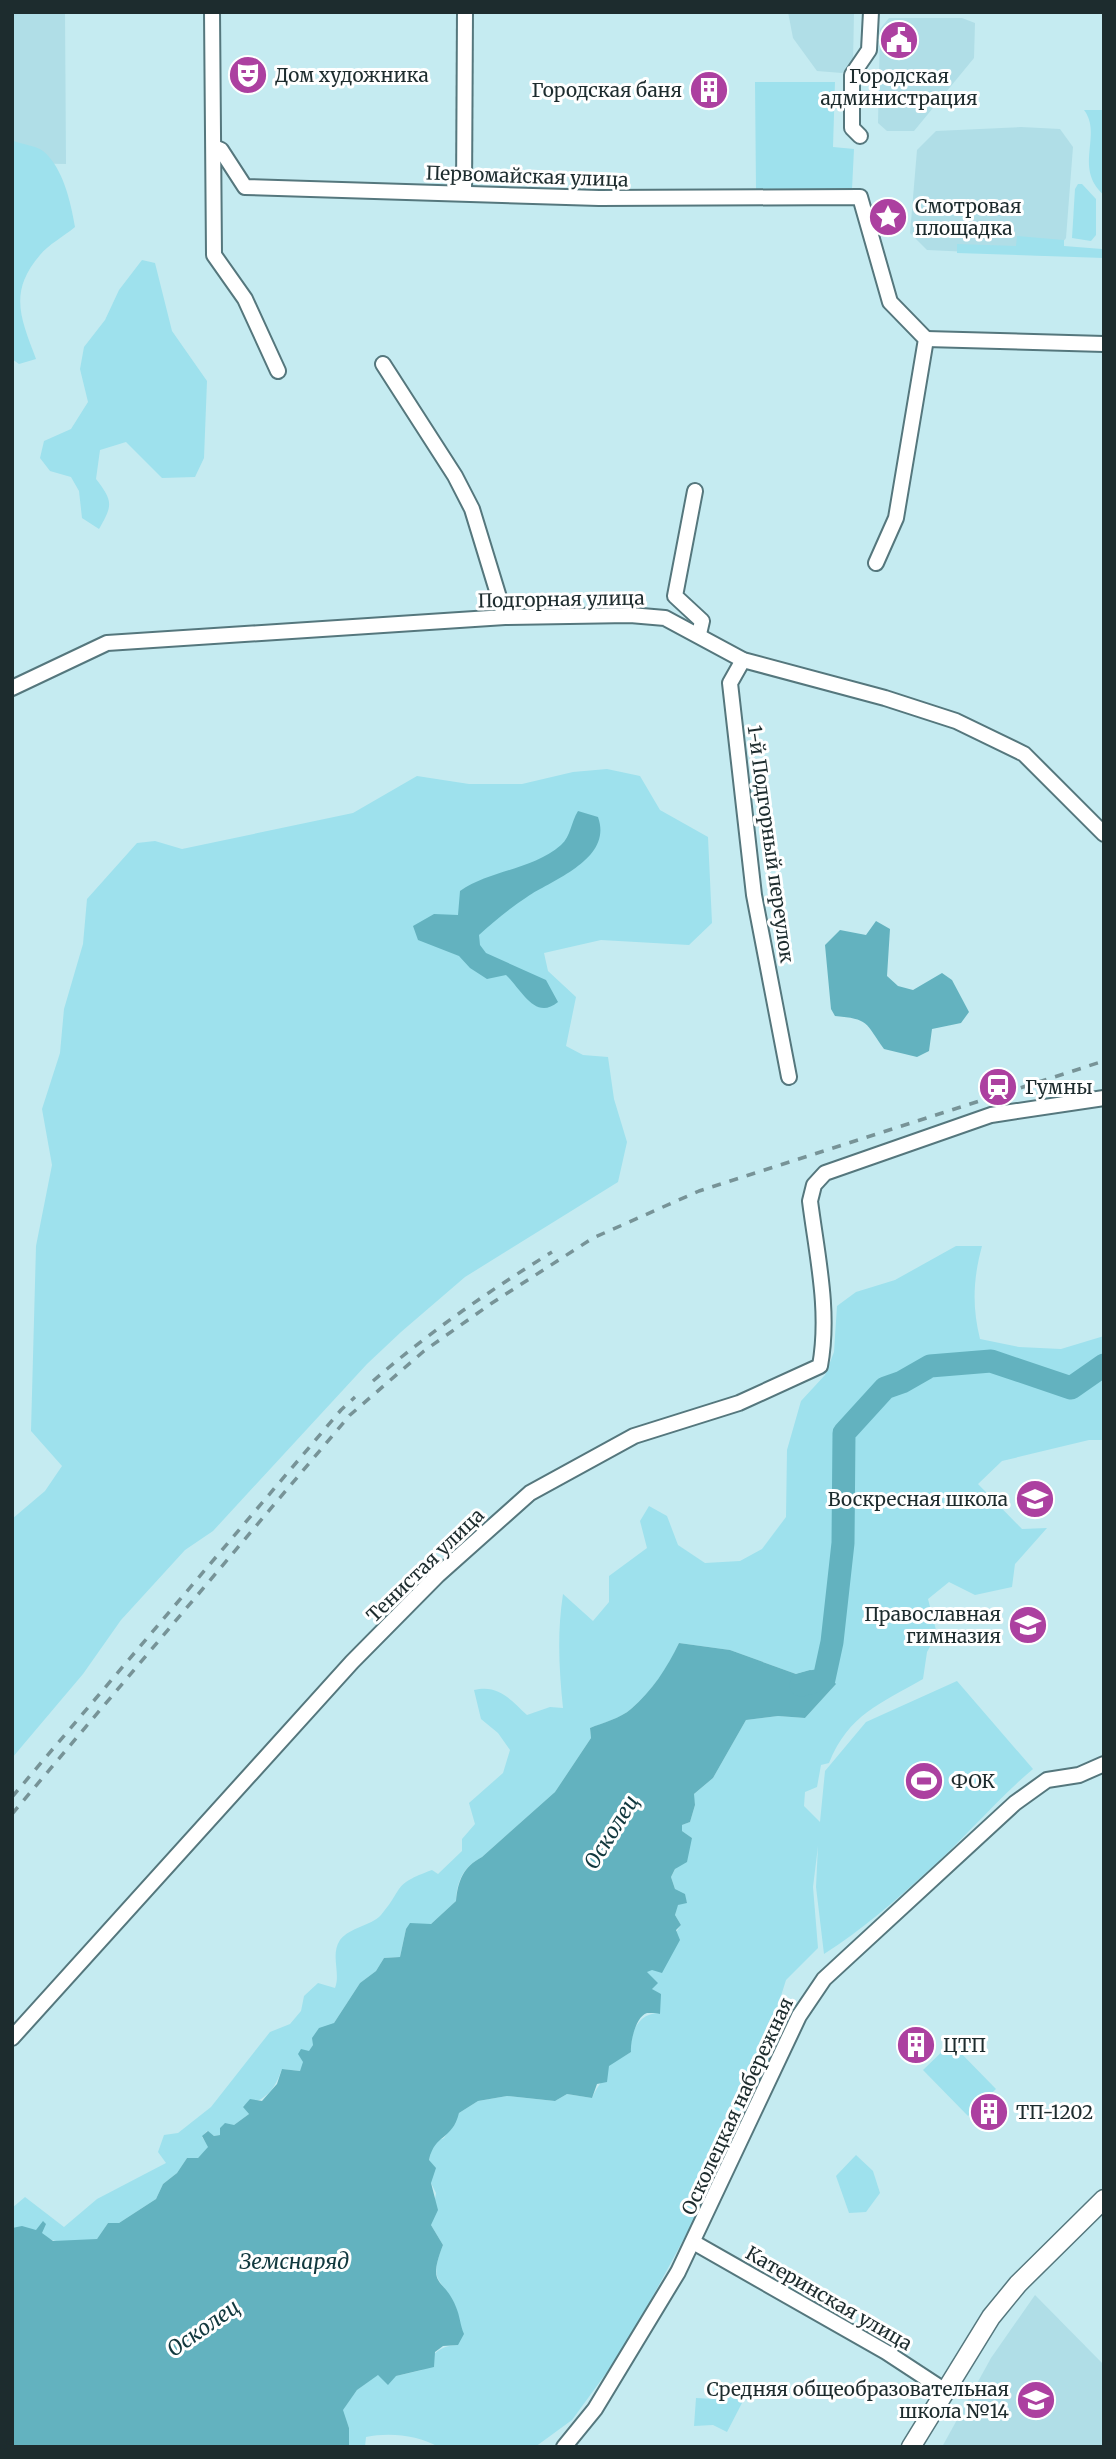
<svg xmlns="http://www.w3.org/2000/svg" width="1116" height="2459" font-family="Merriweather,serif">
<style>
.built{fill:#b0dee7}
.green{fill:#9ee1ed}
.water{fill:#63b2bf}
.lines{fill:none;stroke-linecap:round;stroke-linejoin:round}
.river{stroke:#63b2bf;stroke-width:23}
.minor-casing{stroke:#55777d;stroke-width:18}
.major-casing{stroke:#55777d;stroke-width:21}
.minor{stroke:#fff;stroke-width:14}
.major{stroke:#fff;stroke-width:18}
.rail{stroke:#779397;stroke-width:3.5;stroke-dasharray:9 9;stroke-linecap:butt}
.labels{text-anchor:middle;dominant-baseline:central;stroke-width:6;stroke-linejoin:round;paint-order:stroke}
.poi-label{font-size:19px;fill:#1d2c2e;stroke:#fff;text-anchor:start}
.street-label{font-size:19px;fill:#1d2c2e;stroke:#fff}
.water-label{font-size:21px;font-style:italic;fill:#11383e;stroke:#fff}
</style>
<rect width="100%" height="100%" fill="#c5ebf1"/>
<g class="built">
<polygon points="12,12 65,12 66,164 12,163"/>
<polygon points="788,12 854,12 853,63 842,73 817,71 793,38"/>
<polygon points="889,18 962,18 975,23 974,58 914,131 887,131 878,123 880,29"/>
<polygon points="1021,127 1060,129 1073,147 1066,238 1052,256 927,250 910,233 917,150 936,131"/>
<polygon points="1035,2295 1104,2365 1104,2447 942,2447 991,2358"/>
</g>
<g class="green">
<polygon points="755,82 835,82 833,147 854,149 852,189 756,189"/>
<path d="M1084 110H1104V195C1073 168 1103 135 1084 110Z"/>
<path d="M12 140C22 145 35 145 43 151 63 167 71 203 75 227 64 236 48 245 40 255 8 292 21 319 36 359L19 364 12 359Z"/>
<polygon points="1078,184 1082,184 1096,199 1096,235 1091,241 1072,238 1075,189"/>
<polygon points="1017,236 1064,240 1064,246 1102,249 1104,243 1104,258 957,253 957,244 1016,246"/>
<path d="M142 260 155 263 172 331 207 381 204 458 195 477 162 478 126 442 100 450 96 479C113 501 113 505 99 529L82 518 79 491 71 477 50 471 40 458 44 441 71 429 88 402 80 369 84 347 105 320 119 290Z"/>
<polygon points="607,769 640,776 660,810 708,837 712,923 689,945 601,940 544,953 548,971 576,997 566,1046 583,1055 608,1057 614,1099 627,1142 618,1182 465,1277 401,1332 367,1364 213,1531 185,1550 121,1620 83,1674 12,1758 12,1519 45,1491 62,1466 31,1431 36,1246 52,1165 42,1109 60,1053 64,1009 83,944 87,899 137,843 155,841 182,849 353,813 417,776 469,784 522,784 573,772"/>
<path d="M956 1246H982C973 1279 972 1307 980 1339L1019 1347 1061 1349 1104 1336V1440H1089L1002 1461 978 1484 1022 1529 1047 1528 1015 1564 1012 1587 975 1595 949 1582 928 1599 937 1634 927 1652 923 1679C880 1704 849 1714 829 1763L821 1765 817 1787 805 1792 804 1806 820 1822 825 1771 866 1722 957 1681 1033 1769C996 1800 965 1838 929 1870 896 1900 862 1930 824 1954L816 1887 818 1846 813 1887 818 1948 786 1980 775 2015 786 2024 701 2207 626 2346 572 2420 535 2447H439C418 2435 389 2432 366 2437L365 2447H349V2428L342 2410 357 2390 378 2374 396 2376 422 2370C433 2354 438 2346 458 2345 458 2334 460 2315 455 2306 441 2276 428 2283 443 2245L431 2225 436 2193 431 2183 429 2160 433 2143 444 2138 459 2113 478 2101 507 2096 555 2101 567 2094 592 2098C597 2086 606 2078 609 2065L631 2052C629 2033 639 2012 660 2013L647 1972 681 1925 675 1915 677 1905 687 1902 675 1889 671 1877 692 1838 682 1831V1825L690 1822 695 1805 693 1795 713 1778 746 1720 778 1716 805 1718 835 1685 810 1670 796 1674 730 1650 679 1643C667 1669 652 1691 631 1709 621 1718 603 1723 590 1728L591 1738 555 1792 482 1857C463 1867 457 1881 456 1901L431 1924 406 1929 400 1957 384 1958 376 1971 360 1983 334 2023 313 2045 300 2071 282 2069C274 2091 266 2100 243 2106L249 2114 234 2125 220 2128V2135L214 2136 207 2131 202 2137 209 2147 198 2158H187L177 2173 163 2184 156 2199 119 2223H108L97 2239C84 2241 69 2243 56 2241 39 2238 32 2225 12 2228V2208L25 2197 64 2227 97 2199 166 2163 158 2152 164 2135 178 2133 211 2107 270 2032 290 2024 301 2011 304 1996 318 1983 335 1988C341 1973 330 1955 340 1940 350 1927 371 1926 381 1915 405 1887 391 1885 432 1870L438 1874 462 1851V1839L475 1824 469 1803 503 1773 510 1750 498 1733 481 1719 474 1690C498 1684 510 1699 527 1715L550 1707 563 1708C559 1670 557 1633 563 1594L593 1621 609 1602V1576L647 1548 640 1521 649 1506 667 1516 678 1545 705 1563 740 1561 762 1549 786 1517 787 1450 801 1401 825 1375 834 1352 837 1306 856 1292 895 1280Z"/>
<polygon points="951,2043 996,2089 968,2116 923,2070"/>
<polygon points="856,2155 873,2171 880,2193 866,2212 849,2213 836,2176"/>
<polygon points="716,2389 743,2401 727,2432 713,2425 694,2426 696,2398 715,2399"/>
</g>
<g class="water">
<path d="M578 811 598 817C613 859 554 879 527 897 510 908 494 921 479 935L480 945 486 953 546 980 558 1002C535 1021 522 990 506 975L487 979 470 968 459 956 418 940 413 926 434 914 458 915 460 891C490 870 532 870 561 845 571 836 571 822 578 811Z"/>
<path d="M876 921 890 929 887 976 898 986 913 990 942 973 952 980 969 1012 961 1023 932 1029 929 1051 917 1057 884 1049C865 1022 869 1019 835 1016L831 1009 825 945 840 930 866 935Z"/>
<path d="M679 1643 730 1650 796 1674 810 1670 827 1674 836 1684 805 1718 778 1716 746 1720 713 1778 694 1794 695 1805 690 1822 682 1825V1831L692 1838 687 1862 675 1869 671 1877 675 1889 685 1894 687 1903 678 1905 675 1915 681 1925 676 1930 680 1940 662 1973 652 1970 647 1972 658 1983 652 1989 661 1994 660 2014C659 2013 649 2013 647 2013 636 2016 630 2042 631 2052L609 2066 607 2082 597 2084 592 2098 567 2094 555 2101 507 2096 478 2101 459 2113C452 2141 435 2133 429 2160L436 2168 431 2183 438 2210 431 2225 443 2245C426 2289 444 2276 456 2307 460 2316 460 2325 464 2334L458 2345 443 2346 435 2352 434 2367 396 2376 388 2385 378 2375 357 2390 343 2410 349 2428V2447H12V2228L22 2226 36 2230 43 2221 46 2224 42 2233 53 2241 97 2239 108 2223H119L156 2199 163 2184 177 2173 187 2158H198L208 2147 202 2136 208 2131 214 2136 220 2135V2128L225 2123 234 2125 249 2114 243 2107 250 2099 262 2101 277 2084 282 2069 300 2071 303 2062 298 2054 301 2049 309 2051 313 2045 312 2038 319 2028 334 2023 360 1983 376 1971 384 1958 400 1957 406 1929 410 1923 431 1924 456 1901C458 1881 463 1867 482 1857L555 1792 591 1738 590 1728C602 1723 621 1718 631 1709 652 1691 667 1668 679 1643Z"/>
</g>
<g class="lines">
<polyline class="river" points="801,1685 824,1679 832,1642 843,1543 844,1433 885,1388 902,1382 930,1366 991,1361 1071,1388 1104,1365"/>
<g class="minor-casing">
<g id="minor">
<polyline points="212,12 214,255 245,299 278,371"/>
<polyline points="860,136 852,128 852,75 869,50 871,12"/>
<polyline points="214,147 221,150 245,187 599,198 860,197 890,302 926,339 896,518 876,563"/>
<polyline points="464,193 465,12"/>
<polyline points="926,339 1104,344"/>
<polyline points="383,364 455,476 472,509 505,617"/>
<polyline points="695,491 675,596 702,621 699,634"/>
<polyline points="743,660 730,683 754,895 789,1077"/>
<polyline points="12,688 107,643 505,617 630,615 665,618 743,660 885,698 956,721 1024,754 1104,834"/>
<path d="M12 2038 352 1662 438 1575 530 1493 634 1436 739 1403 820 1366C830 1311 817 1256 810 1201L814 1185 825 1173 991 1115 1104 1098"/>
<polyline points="693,2242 886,2352 944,2390"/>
<polyline points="564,2447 595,2409 678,2272 799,2016 824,1979 1015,1803 1047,1780 1079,1775 1104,1764"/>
</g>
</g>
<g class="major-casing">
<polyline id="major" points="911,2447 991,2317 1018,2284 1104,2199"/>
</g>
<use href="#minor" class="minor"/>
<use href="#major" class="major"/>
<g class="rail">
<path d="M373 1381C429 1332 489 1291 552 1252"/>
<polyline points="12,1797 341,1410 355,1397"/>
<polyline points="12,1814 350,1415 424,1351 492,1303 593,1238 699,1191 1104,1061"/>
</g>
</g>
<defs>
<g id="civic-disc" transform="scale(2.0125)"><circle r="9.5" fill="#ac40a0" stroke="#fff"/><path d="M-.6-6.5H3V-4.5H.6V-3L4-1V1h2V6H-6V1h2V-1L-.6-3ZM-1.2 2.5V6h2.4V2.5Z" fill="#fff"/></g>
<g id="theatre-disc" transform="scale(2.0125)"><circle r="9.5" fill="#ac40a0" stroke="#fff"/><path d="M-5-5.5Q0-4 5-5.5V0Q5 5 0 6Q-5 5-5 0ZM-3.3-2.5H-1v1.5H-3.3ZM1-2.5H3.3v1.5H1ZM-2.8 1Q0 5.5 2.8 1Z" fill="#fff"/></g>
<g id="building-disc" transform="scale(2.0125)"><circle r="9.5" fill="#ac40a0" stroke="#fff"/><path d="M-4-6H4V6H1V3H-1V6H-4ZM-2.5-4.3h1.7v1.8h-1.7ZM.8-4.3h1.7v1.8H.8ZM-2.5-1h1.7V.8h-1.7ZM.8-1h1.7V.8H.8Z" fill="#fff"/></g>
<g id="sight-disc" transform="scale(2.0125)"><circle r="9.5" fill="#ac40a0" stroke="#fff"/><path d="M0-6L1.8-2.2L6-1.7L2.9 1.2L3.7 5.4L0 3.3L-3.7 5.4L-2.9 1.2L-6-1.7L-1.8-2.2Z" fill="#fff"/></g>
<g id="station-disc" transform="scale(2.0125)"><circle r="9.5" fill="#ac40a0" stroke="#fff"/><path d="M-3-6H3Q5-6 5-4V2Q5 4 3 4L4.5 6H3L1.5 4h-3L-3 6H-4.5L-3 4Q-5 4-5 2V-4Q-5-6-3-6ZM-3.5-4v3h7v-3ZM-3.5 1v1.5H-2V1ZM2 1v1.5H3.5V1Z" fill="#fff"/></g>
<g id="school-disc" transform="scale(2.0125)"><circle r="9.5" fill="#ac40a0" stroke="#fff"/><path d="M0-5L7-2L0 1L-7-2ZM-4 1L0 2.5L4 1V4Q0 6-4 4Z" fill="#fff"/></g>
<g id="stadium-disc" transform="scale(2.0125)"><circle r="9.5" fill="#ac40a0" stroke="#fff"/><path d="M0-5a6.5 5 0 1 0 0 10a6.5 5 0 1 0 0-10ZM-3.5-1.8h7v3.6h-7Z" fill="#fff"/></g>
</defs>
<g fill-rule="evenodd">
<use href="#civic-disc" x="899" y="40"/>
<use href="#theatre-disc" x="248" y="75"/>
<use href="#building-disc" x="709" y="90"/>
<use href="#sight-disc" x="888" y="217"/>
<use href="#station-disc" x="998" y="1087"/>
<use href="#school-disc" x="1035" y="1499"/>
<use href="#school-disc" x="1028" y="1625"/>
<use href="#stadium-disc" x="924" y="1781"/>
<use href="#building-disc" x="916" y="2045"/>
<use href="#building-disc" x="989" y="2112"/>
<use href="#school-disc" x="1036" y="2400"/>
</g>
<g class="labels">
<g class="poi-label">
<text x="275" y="75">Дом художника</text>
<text x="899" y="76" text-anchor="middle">Городская<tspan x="899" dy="22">администрация</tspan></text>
<text x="682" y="90" text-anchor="end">Городская баня</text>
<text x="915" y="206">Смотровая<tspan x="915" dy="22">площадка</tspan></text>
<text x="1025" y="1087">Гумны</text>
<text x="1008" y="1499" text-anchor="end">Воскресная школа</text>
<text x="1001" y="1614" text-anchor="end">Православная<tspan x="1001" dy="22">гимназия</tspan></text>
<text x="951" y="1781">ФОК</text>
<text x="943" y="2045">ЦТП</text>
<text x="1016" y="2112">ТП-1202</text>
<text x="1009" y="2389" text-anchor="end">Средняя общеобразовательная<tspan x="1009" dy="22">школа №14</tspan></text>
</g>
<g class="street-label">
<text transform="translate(527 176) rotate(2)">Первомайская улица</text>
<text transform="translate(561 599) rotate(-1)">Подгорная улица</text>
<text transform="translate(771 844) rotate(82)">1-й Подгорный переулок</text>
<text transform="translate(425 1565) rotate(-44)">Тенистая улица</text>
<text transform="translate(737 2106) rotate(-65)">Осколецкая набережная</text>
<text transform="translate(829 2298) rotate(30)">Катеринская улица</text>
</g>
<g class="water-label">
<text transform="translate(611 1832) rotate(-58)">Осколец</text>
<text x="294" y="2261">Земснаряд</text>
<text transform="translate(203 2328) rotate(-35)">Осколец</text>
</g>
</g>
<rect width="1116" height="2459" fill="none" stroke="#1d2c2e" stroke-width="28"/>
</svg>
